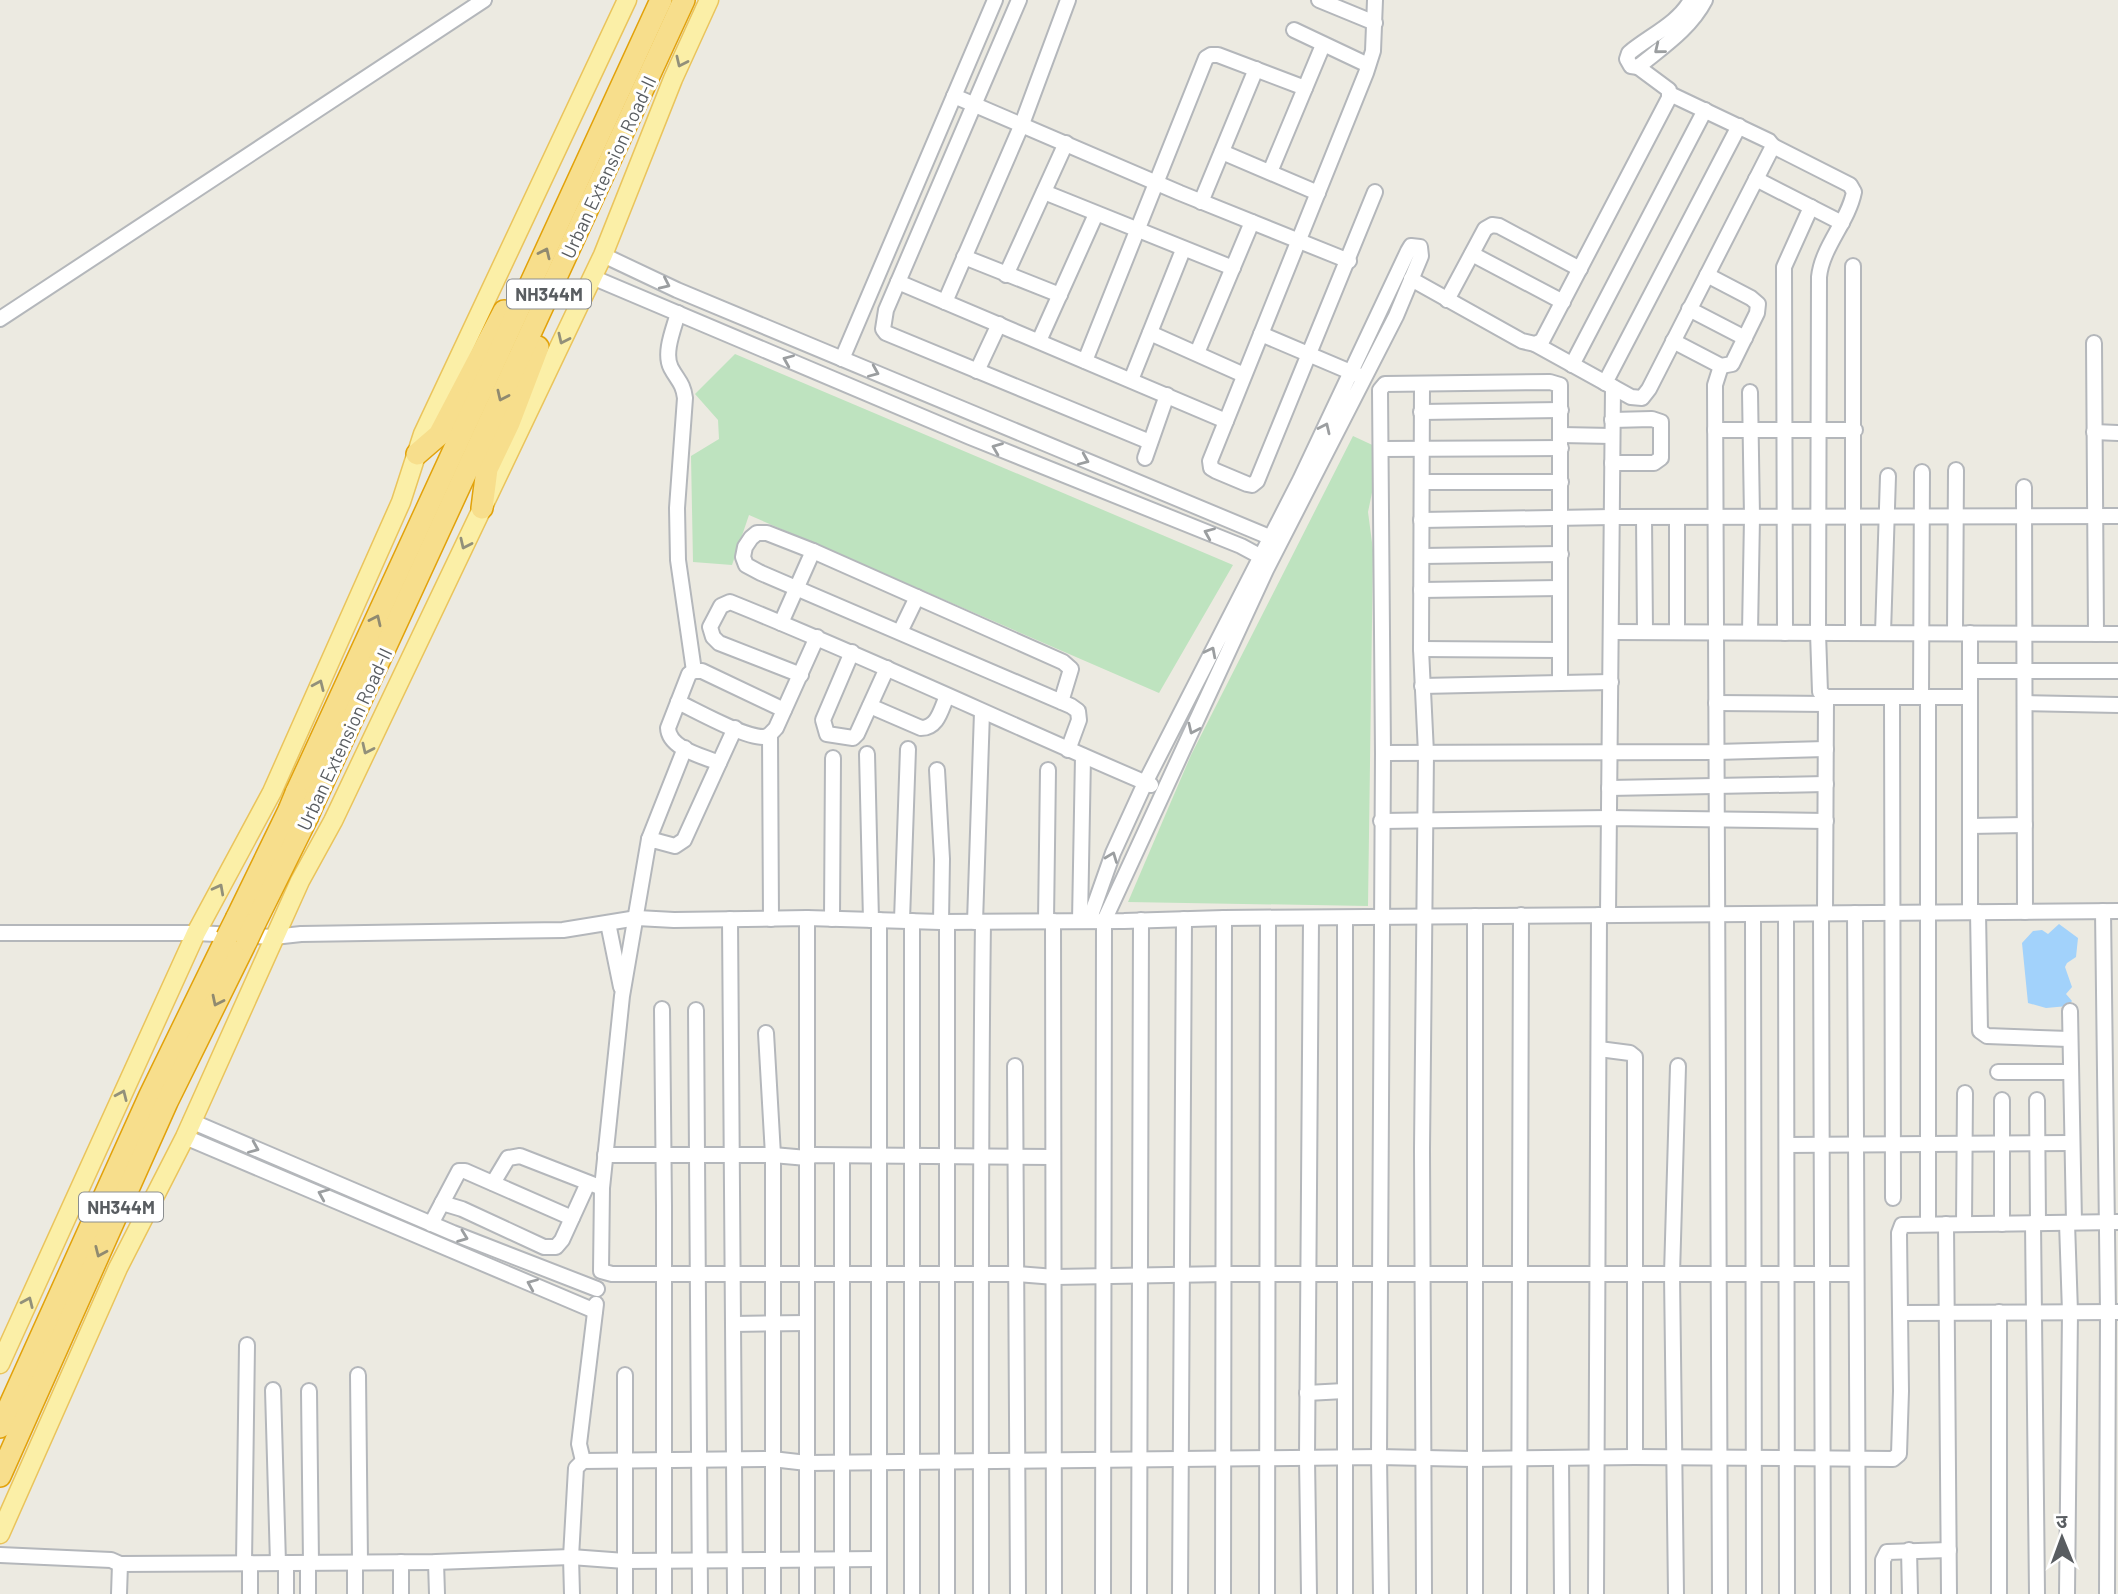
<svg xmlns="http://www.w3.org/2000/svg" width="2118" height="1594" font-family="Barlow,'Noto Sans Devanagari',sans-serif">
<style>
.green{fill:#bee3bf}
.water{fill:#a2d2fb}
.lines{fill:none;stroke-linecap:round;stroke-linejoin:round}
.minor-casing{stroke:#b4b7bb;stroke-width:18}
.major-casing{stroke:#eac45c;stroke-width:21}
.highway-casing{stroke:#e2a20b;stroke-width:24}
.minor{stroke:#fff;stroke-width:14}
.major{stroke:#fbefa7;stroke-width:18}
.highway{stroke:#f7de8c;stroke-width:21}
.highway-bridge-casing{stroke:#e2a20b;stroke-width:24;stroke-linecap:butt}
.highway-bridge{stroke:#f7de8c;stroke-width:21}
.oneway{stroke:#9b9ea0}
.oneway2{stroke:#92907a}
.oneway3{stroke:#908a70}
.labels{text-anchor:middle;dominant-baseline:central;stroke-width:6;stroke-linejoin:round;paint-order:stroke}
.shield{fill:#fff;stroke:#8b8e90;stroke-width:2}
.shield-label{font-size:18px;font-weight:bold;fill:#595d61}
.street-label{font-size:19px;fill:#595d61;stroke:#fff}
</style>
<rect width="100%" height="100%" fill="#eceae1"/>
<g class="green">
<polygon points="735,354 1233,565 1159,693 749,515 732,565 693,562 691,456 719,439 718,420 695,394"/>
<polygon points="1353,436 1381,449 1368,512 1373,550 1368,906 1128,902 1191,755"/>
</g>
<polygon class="water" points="2059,924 2078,938 2076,957 2067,963 2065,967 2072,987 2066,994 2072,1001 2068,1006 2046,1008 2028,1003 2022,943 2033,931 2042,930 2048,934"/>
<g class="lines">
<g class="minor-casing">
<g id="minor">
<polyline points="1019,0 886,310 883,329 886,333 1150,442"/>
<polyline points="1319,0 1375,23"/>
<polyline points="1375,0 1373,51 1366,73 1210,461 1211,468 1216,471 1247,484 1252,485 1257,481 1375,192"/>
<path d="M1691 0C1678 24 1649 36 1629 53L1627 59 1631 66 1638 67C1662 47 1690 29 1705 0"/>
<polyline points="1294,30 1368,65"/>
<polyline points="954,96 1180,193 1349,261"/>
<path d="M1773 146 1850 185 1854 192C1848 222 1822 247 1819 277L1818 633 1820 692 1826 697H1970"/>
<polyline points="1222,152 1318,193"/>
<polyline points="1270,172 1323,45"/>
<polyline points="1756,179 1842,223"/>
<polyline points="1044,192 1233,268"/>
<polyline points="1201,202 1256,69"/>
<polyline points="1472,254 1563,302"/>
<polyline points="603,255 677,290 1279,541"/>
<polyline points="964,257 1060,295"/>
<polyline points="1006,275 1066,143"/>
<polyline points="592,277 970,437 1241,546 1269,561"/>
<polyline points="1411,279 1522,341 1535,344 1542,341 1669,98 1669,90 1638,67"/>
<polyline points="898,282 1226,421"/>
<polyline points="1447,300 1485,229 1492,225 1499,226 1580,269"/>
<polyline points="945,302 1022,124 1068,0"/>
<polyline points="1689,309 1745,338"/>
<path d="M678 313C674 328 663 353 671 368 678 381 683 383 685 398L677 508 678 560 694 671"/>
<polyline points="0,319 484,0"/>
<polyline points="1150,333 1244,375"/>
<polyline points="1261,334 1360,376"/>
<polyline points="1039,341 1096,214"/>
<polyline points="1673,341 1721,366 1732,364 1757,313 1758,304 1751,298 1707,275"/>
<polyline points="2094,343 2096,634"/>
<polyline points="1535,344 1631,397 1642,398 1649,389 1773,146 1769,141 1670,94"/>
<polyline points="1197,353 1252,222"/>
<polyline points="842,359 995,0"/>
<polyline points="1085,361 1206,58 1211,55 1218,55 1305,88"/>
<polyline points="1572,365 1705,110"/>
<polyline points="977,371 999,324"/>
<polyline points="1131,380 1183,250"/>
<polyline points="1605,383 1739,126"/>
<polyline points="1422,384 1421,649 1426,753 1422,1150 1424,1594"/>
<polyline points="1421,412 1561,410"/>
<polyline points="1715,430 1855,430"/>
<polyline points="2094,432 2118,433"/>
<polyline points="1561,435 1612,436"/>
<polyline points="1381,449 1561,448"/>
<polyline points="1145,458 1167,395"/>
<polyline points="1612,463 1654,463 1661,458 1661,422 1652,419 1612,420"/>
<polyline points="1422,482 1561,482"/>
<polyline points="2024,487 2025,912"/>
<polyline points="1644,517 1645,632"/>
<polyline points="1421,520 1612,517 2118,516"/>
<polyline points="1422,556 1561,554"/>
<polyline points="1421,590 1560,588"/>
<polyline points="781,623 813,551"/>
<polyline points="900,632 917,597"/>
<polyline points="1611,632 2118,634"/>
<polyline points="1677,632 1677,517"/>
<polyline points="1750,632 1752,517 1750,392"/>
<polyline points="1785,633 1784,267 1811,207"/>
<polyline points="1853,633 1853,266"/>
<polyline points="1883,633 1888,476"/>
<polyline points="1955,633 1956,470"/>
<polyline points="1421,649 1560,650"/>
<polyline points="852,652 823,720 827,734 853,738 857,734 887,668"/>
<polyline points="1970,671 2118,671"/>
<path d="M801 675 719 643 713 637 710 627 721 606 730 602C872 659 1010 725 1151 785"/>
<polyline points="1422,686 1611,682"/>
<polyline points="1892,697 1893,1198"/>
<polyline points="1921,697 1922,472"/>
<polyline points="1928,697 1928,1224"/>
<path d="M678 702C697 711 743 737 763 737 769 737 772 732 776 728L817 637"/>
<polyline points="1061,702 1071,669 1063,662 813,551 767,533 757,533 751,538 745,547 743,557 746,565 761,573 1071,706 1078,711 1079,720 1068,750"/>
<polyline points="1716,703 1826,704"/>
<polyline points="2025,703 2118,705"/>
<path d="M870 706 921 728C938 728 941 709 947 696"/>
<polyline points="735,728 684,840 675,846 649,839 622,996 602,1188 601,1271 612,1274 1017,1274 1055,1277 1225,1274 1856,1274"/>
<polyline points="770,735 771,919"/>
<polyline points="1383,753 1716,752 1826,749"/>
<polyline points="867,754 871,920"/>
<path d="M719 763C703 756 669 749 668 728L689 674 694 671H702L784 710"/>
<polyline points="937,770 942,859 941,922"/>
<polyline points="1609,788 1826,784"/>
<polyline points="1381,821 1609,818 1826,821"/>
<polyline points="1970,826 2025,825"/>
<polyline points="649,839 685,748"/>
<polyline points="2103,911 2108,1312 2107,1594"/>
<polyline points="1970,912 1970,633"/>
<polyline points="1978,912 1980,1031 1987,1036 2069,1039"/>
<polyline points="1855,913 1858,1594"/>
<polyline points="1753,914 1754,1594"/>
<polyline points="1786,914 1787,1594"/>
<polyline points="1821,914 1823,1594"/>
<polyline points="1825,914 1826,697"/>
<polyline points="1608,915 1613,387"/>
<polyline points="1475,916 1475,1594"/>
<polyline points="1345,918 1345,1594"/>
<polyline points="730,919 735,1594"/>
<polyline points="832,919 833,758"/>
<polyline points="902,920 908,749"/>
<polyline points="1046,921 1048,770"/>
<polyline points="1053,921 1054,1594"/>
<polyline points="1080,921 1083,756"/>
<polyline points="1089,921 1113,853 1145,783 1300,480 1408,251 1411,246 1420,247 1421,256 1396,316 1266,570 1104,921 1103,1594"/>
<polyline points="947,922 947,1594"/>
<polyline points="975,922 982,712"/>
<polyline points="608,923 621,987"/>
<polyline points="0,933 196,933 274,937 301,934 563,930 637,918 674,920 807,918 941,922 1124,921 1224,918 2118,911"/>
<polyline points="662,1009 664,1206 664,1594"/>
<polyline points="696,1010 700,1594"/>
<polyline points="2070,1011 2074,1222"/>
<polyline points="766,1033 773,1155 773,1594"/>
<polyline points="1599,1049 1630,1053 1635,1057 1635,1457"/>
<polyline points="1015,1066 1018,1594"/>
<polyline points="1998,1072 2070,1072"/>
<polyline points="2037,1100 2038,1223"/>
<polyline points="191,1121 453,1233 597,1289"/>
<polyline points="185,1137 595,1311"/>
<polyline points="1787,1145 2071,1143"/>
<polyline points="605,1155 773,1155 807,1158 814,1155 1052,1157"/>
<polyline points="842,1156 842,1594"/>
<polyline points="493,1183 508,1158 520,1156 597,1186"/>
<polyline points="442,1203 462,1209 544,1247 556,1247 562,1240 588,1183"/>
<polyline points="2033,1223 2037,1594"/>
<polyline points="2067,1223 2070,1312 2067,1594"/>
<polyline points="431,1224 459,1171 465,1171 572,1218"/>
<polyline points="1946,1224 1949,1594"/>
<polyline points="1964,1224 1965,1093"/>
<polyline points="2002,1224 2002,1100"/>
<polyline points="1901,1313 2118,1312"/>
<polyline points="733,1324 807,1323"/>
<polyline points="358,1375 360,1562"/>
<polyline points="625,1375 625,1594"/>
<polyline points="273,1390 278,1563"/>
<polyline points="309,1391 311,1563"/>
<polyline points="1307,1393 1344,1391"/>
<polyline points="1561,1458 1562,1594"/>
<polyline points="583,1461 579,1444 596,1304"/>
<polyline points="1909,1550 1910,1594"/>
<polyline points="0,1555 111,1560 120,1564 436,1562 571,1557 625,1561 878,1559"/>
<polyline points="401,1562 401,1594"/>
<polyline points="436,1562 437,1594"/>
<polyline points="244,1563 247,1345"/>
<polyline points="250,1563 250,1594"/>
<polyline points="286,1563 286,1594"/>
<polyline points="308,1563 308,1594"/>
<polyline points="355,1563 355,1594"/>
<polyline points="119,1594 120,1564"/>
<polyline points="572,1594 571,1557 576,1468 583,1461 772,1459 807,1463 1379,1457 1472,1459 1635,1457 1893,1459 1899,1454 1901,1391 1899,1233 1902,1225 2118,1222"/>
<polyline points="807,1594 807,918"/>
<polyline points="879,1594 879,920"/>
<polyline points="912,1594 912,921"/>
<path d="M981 1594C981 1370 980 1146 983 922"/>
<polyline points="1139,1594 1141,920"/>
<polyline points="1180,1594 1184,919"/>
<polyline points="1223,1594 1224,918"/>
<polyline points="1267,1594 1268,918"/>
<polyline points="1309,1594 1307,1458 1311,919"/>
<polyline points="1381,1594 1379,1457 1383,753 1380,390 1385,384 1550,382 1560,385 1560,682"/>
<polyline points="1519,1594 1521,915"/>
<polyline points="1596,1594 1599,915"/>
<polyline points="1676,1594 1672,1274 1678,1066"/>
<polyline points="1720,1594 1715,385 1721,366"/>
<polyline points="1883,1594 1883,1560 1887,1552 1949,1550"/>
<polyline points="1999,1594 1999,1312"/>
</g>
</g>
<g class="major-casing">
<g id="major">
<polyline points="0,1364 196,933 272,792 401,502 423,434 627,0"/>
<polyline points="0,1534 118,1268 185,1137 300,881 333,821 603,255 673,79 709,0"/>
</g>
</g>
<g class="highway-casing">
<g id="highway">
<polyline points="417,454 439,435 504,311"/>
<polyline points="482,508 487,469 509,423 538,347"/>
<polyline points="296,793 661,0"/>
<polyline points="314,802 684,0"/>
<polyline points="237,917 289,810"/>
<polyline points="255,923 307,818"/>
<polyline points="0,1427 150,1095 227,937"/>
<polyline points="0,1476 167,1102 247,940"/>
</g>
</g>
<use href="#minor" class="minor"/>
<use href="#major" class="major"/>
<use href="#highway" class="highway"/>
<g class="highway-bridge-casing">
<g id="highway-bridge">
<polyline points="289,810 296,793"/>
<polyline points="307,818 314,802"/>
<polyline points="227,937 237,917"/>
<polyline points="247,940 255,923"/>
</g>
</g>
<use href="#highway-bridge" class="highway-bridge"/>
</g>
<defs><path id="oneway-chevron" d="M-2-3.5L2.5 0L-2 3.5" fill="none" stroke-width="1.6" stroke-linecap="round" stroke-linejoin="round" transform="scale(1.75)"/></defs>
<g class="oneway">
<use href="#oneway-chevron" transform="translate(1659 49) rotate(141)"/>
<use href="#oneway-chevron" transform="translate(665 284) rotate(25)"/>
<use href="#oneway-chevron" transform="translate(788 360) rotate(-157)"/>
<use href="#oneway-chevron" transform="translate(874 372) rotate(23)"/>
<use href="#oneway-chevron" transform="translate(1325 428) rotate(-65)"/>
<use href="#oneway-chevron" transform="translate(997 448) rotate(-158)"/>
<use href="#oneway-chevron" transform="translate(1084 460) rotate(23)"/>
<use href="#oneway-chevron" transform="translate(1209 533) rotate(-157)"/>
<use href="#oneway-chevron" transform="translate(1211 652) rotate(-63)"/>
<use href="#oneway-chevron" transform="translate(1193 729) rotate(115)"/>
<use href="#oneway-chevron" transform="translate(1112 857) rotate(-69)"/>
<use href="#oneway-chevron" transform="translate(254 1148) rotate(23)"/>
<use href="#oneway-chevron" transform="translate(323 1194) rotate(-157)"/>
<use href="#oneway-chevron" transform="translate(463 1237) rotate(21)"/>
<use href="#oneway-chevron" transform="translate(532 1284) rotate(-157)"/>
</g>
<g class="oneway2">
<use href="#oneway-chevron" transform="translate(681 62) rotate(115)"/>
<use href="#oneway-chevron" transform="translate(563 339) rotate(115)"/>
<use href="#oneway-chevron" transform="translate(465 544) rotate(115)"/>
<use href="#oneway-chevron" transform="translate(319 685) rotate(-66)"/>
<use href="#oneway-chevron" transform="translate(367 749) rotate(115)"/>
<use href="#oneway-chevron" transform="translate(219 889) rotate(-62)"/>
<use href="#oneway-chevron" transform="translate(122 1095) rotate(-66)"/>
<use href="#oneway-chevron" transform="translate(28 1302) rotate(-66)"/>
</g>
<g class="oneway3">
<use href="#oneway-chevron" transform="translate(545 253) rotate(-65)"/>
<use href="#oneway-chevron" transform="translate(502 396) rotate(115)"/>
<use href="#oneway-chevron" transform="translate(376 620) rotate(-65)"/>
<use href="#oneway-chevron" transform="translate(217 1001) rotate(116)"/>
<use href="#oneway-chevron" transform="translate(100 1252) rotate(114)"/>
</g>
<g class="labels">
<g class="shield">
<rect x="507" y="279.5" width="84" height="29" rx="5"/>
<rect x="79" y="1192.5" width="84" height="29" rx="5"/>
</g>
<g class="shield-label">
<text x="549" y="294">NH344M</text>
<text x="121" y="1207">NH344M</text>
</g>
<g class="street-label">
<text transform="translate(608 167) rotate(-65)">Urban Extension Road-II</text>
<text transform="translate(344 739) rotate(-65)">Urban Extension Road-II</text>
</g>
</g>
<g transform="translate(2062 1538) rotate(359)" stroke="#ffffff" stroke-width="5" paint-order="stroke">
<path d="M0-5L12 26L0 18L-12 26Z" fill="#595d61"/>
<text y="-10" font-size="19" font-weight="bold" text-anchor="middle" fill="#595d61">उ</text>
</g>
</svg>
